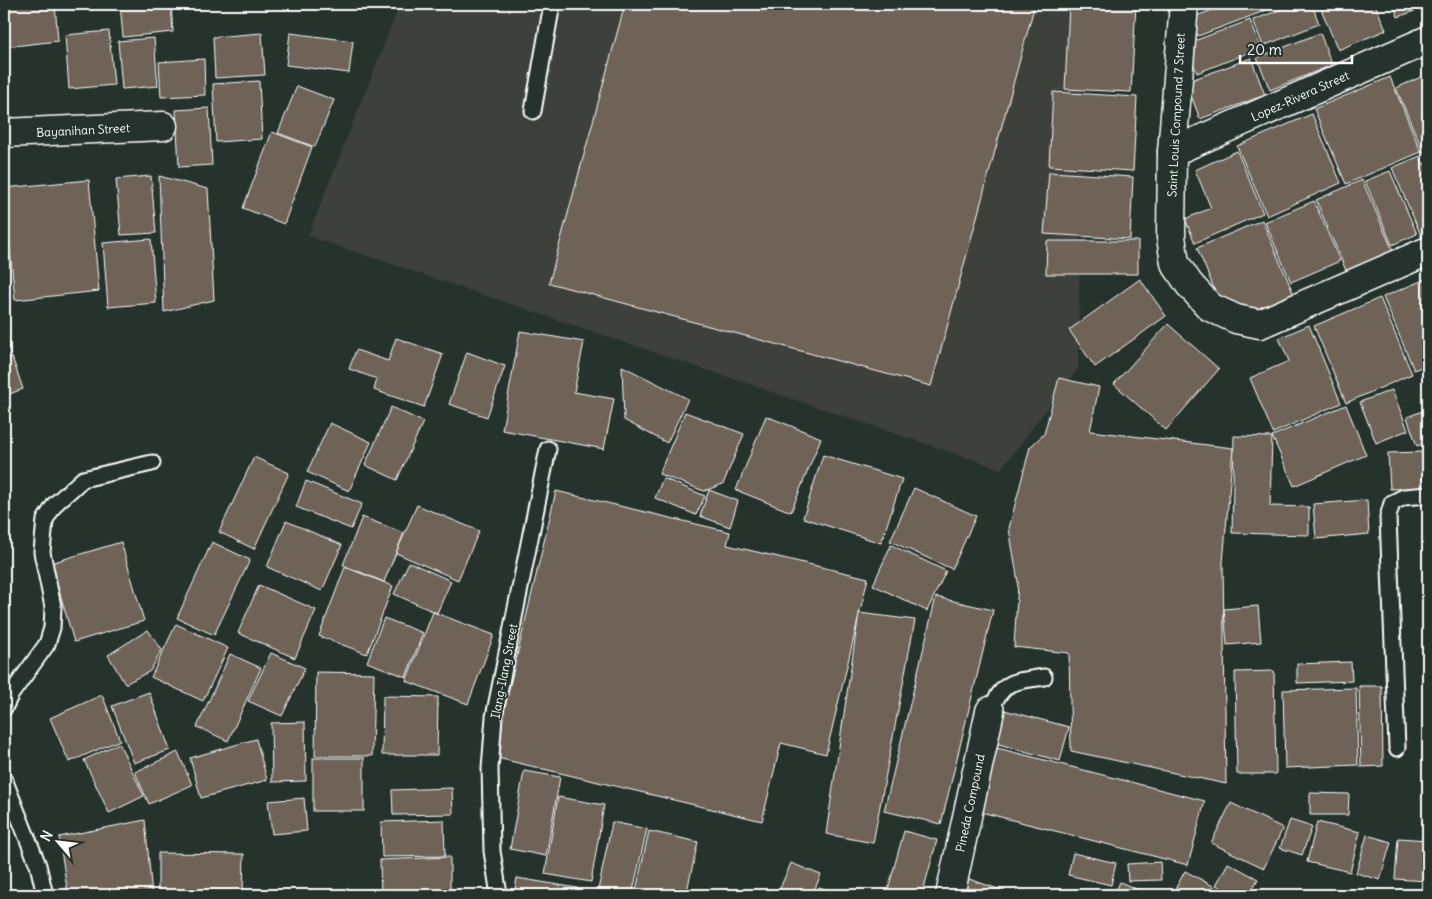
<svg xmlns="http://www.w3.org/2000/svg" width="1432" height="899" font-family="Delius,sans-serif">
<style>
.built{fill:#3c413a}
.building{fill:#6e6357;stroke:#fff}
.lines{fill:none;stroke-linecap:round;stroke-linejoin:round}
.service-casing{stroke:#fff;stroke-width:19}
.minor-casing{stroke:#fff;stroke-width:31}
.service{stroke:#26332d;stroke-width:15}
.minor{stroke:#26332d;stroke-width:28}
.labels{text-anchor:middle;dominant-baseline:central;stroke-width:4;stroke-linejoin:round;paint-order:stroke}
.street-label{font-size:12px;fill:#fff;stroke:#26332d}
</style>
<rect width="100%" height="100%" fill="#26332d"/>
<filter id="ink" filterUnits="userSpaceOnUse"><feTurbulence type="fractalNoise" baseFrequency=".02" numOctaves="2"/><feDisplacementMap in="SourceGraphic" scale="10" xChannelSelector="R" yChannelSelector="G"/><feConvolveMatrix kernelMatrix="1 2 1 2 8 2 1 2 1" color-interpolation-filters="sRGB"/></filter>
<g filter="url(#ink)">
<polygon class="built" points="400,4 1084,4 1078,369 1001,469 308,236"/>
<g class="building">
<polygon points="4,4 55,4 58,41 4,47"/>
<polygon points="120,4 171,4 173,32 123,37"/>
<polygon points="625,4 1035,4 931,386 549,283"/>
<polygon points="1069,4 1136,4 1131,92 1065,89"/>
<polygon points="1198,4 1214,4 1201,10"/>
<polygon points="1228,4 1265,4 1267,10 1198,36 1191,18"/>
<polygon points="1296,4 1312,4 1319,24 1263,46 1253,20"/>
<polygon points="1319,4 1375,4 1386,30 1338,50"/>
<polygon points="1393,4 1428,4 1428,6 1398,17"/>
<polygon points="1250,20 1261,48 1197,73 1186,44"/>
<polygon points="109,31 114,85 69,89 65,35"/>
<polygon points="262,33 265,75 215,78 213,37"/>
<polygon points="290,33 353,41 349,73 286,65"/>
<polygon points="1320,33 1332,65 1270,90 1257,58"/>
<polygon points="154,38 158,86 122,89 118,41"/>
<polygon points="1251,58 1265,95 1200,119 1186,82"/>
<polygon points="204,59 205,95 161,97 159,62"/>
<polygon points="1428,74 1428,154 1425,156 1396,88"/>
<polygon points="1390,77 1421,152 1346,184 1314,109"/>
<polygon points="259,81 262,139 216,142 213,84"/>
<polygon points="297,86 334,100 315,147 278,133"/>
<polygon points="1053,92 1137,97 1133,171 1049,166"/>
<polygon points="209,108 212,165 179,167 176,110"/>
<polygon points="1312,114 1341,183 1267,216 1237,146"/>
<polygon points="272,132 312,147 284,224 243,208"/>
<polygon points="1237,151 1263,213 1195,243 1185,219 1211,208 1195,170"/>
<polygon points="1420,156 1423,164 1428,162 1428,246 1426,247 1392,168"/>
<polygon points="1390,171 1417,234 1392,245 1365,181"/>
<polygon points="1049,172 1133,177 1130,239 1044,234"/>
<polygon points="151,176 156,233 121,235 116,179"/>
<polygon points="159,176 208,189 214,300 164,312"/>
<polygon points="89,180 99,291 15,300 4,188"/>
<polygon points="1362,180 1397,260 1350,280 1316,200"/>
<polygon points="1314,201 1340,261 1291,282 1265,222"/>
<polygon points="1262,220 1294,295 1254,311 1231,303 1216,293 1197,248"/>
<polygon points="151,239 156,303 108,307 103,243"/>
<polygon points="1047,241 1138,241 1138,274 1046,274"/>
<polygon points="1428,278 1428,364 1414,370 1383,297"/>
<polygon points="1140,279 1166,316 1095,367 1069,330"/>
<polygon points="4,291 10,355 4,355"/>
<polygon points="1380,298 1412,374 1346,403 1314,326"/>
<polygon points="1168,324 1219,369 1166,430 1114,384"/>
<polygon points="1309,325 1341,403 1273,433 1250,378 1289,361 1279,338"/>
<polygon points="520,331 584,342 574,392 614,399 604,449 502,430"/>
<polygon points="396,338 443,354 424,407 374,390 377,379 349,369 356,350 388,361"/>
<polygon points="467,352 505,366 487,417 449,404"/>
<polygon points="12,357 23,389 4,396 4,360"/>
<polygon points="622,366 688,399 667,443 624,420"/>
<polygon points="1059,378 1099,387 1090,431 1233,448 1223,562 1226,784 1071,751 1069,653 1014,647 1018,582 1009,528 1030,447 1044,434"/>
<polygon points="1392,390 1408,430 1376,443 1360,402"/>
<polygon points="1346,405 1366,455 1294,486 1272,436"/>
<polygon points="391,407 423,422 397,480 365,465"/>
<polygon points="1428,409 1428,442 1417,446 1407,417"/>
<polygon points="685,412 744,434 723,484 704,491 659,474"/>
<polygon points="766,416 821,438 791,512 736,490"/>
<polygon points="330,423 371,442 349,491 307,472"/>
<polygon points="1234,436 1272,437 1270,506 1309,507 1309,535 1232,533"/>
<polygon points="1422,452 1423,488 1390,489 1388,453"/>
<polygon points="823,455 902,479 881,543 803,518"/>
<polygon points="254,457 289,473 254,549 219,532"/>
<polygon points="663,478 705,496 696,515 655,498"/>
<polygon points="306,481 362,504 351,529 296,507"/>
<polygon points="914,488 976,516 952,569 890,541"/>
<polygon points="709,490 738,501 730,527 700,516"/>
<polygon points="556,491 730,532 727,545 868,578 826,754 781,743 762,821 493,757"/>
<polygon points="1367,500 1369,534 1316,539 1313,504"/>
<polygon points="417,505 479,531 458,580 396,553"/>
<polygon points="362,517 404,533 384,582 343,565"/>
<polygon points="286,521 342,545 322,591 267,567"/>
<polygon points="121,542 144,621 74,642 51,563"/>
<polygon points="212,542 250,560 214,635 177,618"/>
<polygon points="1424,542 1428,542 1428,612 1423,612"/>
<polygon points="891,545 946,571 927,611 873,585"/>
<polygon points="409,562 451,581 437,613 394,594"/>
<polygon points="345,567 393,586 367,654 319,636"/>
<polygon points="259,585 316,610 295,658 238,633"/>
<polygon points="936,597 993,610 941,824 884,811"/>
<polygon points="1258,606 1261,642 1227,645 1224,609"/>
<polygon points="433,612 494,635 468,704 406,681"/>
<polygon points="859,613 915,620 873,843 826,834"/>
<polygon points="384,618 423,633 406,677 367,662"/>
<polygon points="176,624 228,648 203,701 151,677"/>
<polygon points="148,630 162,650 150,671 125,684 108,655"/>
<polygon points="271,653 305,668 282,716 248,701"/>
<polygon points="230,654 261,668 228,741 197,727"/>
<polygon points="1351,662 1352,681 1297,683 1297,664"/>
<polygon points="1428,663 1428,712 1424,711"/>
<polygon points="1274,671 1276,774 1237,774 1235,672"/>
<polygon points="316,672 374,673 372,756 315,756"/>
<polygon points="1359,686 1382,686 1383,766 1361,767"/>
<polygon points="1356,688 1358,765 1285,768 1283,690"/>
<polygon points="149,692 170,750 134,763 112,706"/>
<polygon points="102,695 120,740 69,762 50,718"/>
<polygon points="383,696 438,697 437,755 382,755"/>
<polygon points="1004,710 1069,727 1060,761 995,743"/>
<polygon points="305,722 306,781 272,782 271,723"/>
<polygon points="256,739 267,780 201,798 190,758"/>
<polygon points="1424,741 1428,741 1428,776 1426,776"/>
<polygon points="119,743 144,796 109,813 84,760"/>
<polygon points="997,748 1205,801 1188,865 981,812"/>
<polygon points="178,752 192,785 149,804 135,772"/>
<rect x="313" y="758" width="51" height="53"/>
<polygon points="524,771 560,777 546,856 510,849"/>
<polygon points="452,788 453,814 393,815 392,790"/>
<polygon points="1310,793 1349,794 1348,815 1310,815"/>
<polygon points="558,797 604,805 591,882 545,874"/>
<polygon points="304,798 307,831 272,834 268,801"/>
<polygon points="1231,803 1283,828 1264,868 1211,843"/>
<polygon points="145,820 152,895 68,895 59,837"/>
<polygon points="444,820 445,856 382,857 381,822"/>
<polygon points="1290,820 1312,827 1302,855 1280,848"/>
<polygon points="612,822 647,829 632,895 597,895"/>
<polygon points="1317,822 1360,832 1350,872 1307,862"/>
<polygon points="649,831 698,842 686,895 635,895"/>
<polygon points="904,831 937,840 922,895 896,895 887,893"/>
<polygon points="1367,835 1391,842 1380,880 1356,873"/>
<polygon points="1398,838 1428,840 1428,881 1395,879"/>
<polygon points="158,853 244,854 243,895 158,895"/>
<polygon points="1073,853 1116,863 1111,885 1068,875"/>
<polygon points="450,857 450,895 381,895 380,860"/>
<polygon points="1160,862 1161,880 1128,881 1127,864"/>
<polygon points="791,863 821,875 812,895 777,895"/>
<polygon points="1228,863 1258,879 1249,895 1235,895 1216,885"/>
<polygon points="1185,871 1215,887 1211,895 1172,895"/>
<polygon points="963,877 1016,895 959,895"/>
<polygon points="517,878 577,888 576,895 514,895"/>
<polygon points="1120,882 1150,895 1114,895"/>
<polygon points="819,887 835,892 834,895 816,895"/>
<polygon points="843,889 862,895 841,895"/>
<polygon points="4,891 30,894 30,895 4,895"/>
</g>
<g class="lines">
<g class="service-casing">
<g id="service">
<polyline points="533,111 552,4"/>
<polyline points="4,708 11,694 47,644 52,628 53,607 42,552 45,520 55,504 83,479 152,463"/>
<path d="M990 711C1004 679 1013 682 1044 677"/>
<polyline points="1397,748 1388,517 1392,503 1404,497 1428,495"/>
<polyline points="4,779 38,865 45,895"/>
<polyline points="499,895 492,851 490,769 494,717 548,449"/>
</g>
</g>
<g class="minor-casing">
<g id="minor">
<polyline points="1184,4 1172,152 1171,237 1175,263 1189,284 1210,307 1236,319 1260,324 1428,251"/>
<polyline points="4,133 163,126"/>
<polyline points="1172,152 1428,40"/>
<polyline points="950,895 990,711"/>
</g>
</g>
<use href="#service" class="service"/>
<use href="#minor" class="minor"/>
</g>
</g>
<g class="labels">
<g class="street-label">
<text transform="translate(1300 96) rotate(-24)">Lopez-Rivera Street</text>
<text transform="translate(1176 115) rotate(-87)">Saint Louis Compound 7 Street</text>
<text transform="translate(83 130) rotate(-3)">Bayanihan Street</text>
<text transform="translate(504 671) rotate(-79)">Ilang-Ilang Street</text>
<text transform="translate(970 803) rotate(-78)">Pineda Compound</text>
</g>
</g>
<rect width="1432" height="899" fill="none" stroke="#26332d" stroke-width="20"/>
<rect x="10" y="10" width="1412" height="879" fill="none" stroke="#fff" stroke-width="2" filter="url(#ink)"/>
<g transform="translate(58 842) rotate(298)" stroke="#26332d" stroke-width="4" paint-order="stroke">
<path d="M0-4L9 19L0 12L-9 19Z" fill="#ffffff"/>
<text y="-8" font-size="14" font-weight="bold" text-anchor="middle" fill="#ffffff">N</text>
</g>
<path d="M1240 55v8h112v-8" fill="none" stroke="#ffffff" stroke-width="2.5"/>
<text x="1247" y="55" font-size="15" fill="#ffffff" stroke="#26332d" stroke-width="4" paint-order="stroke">20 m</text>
</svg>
